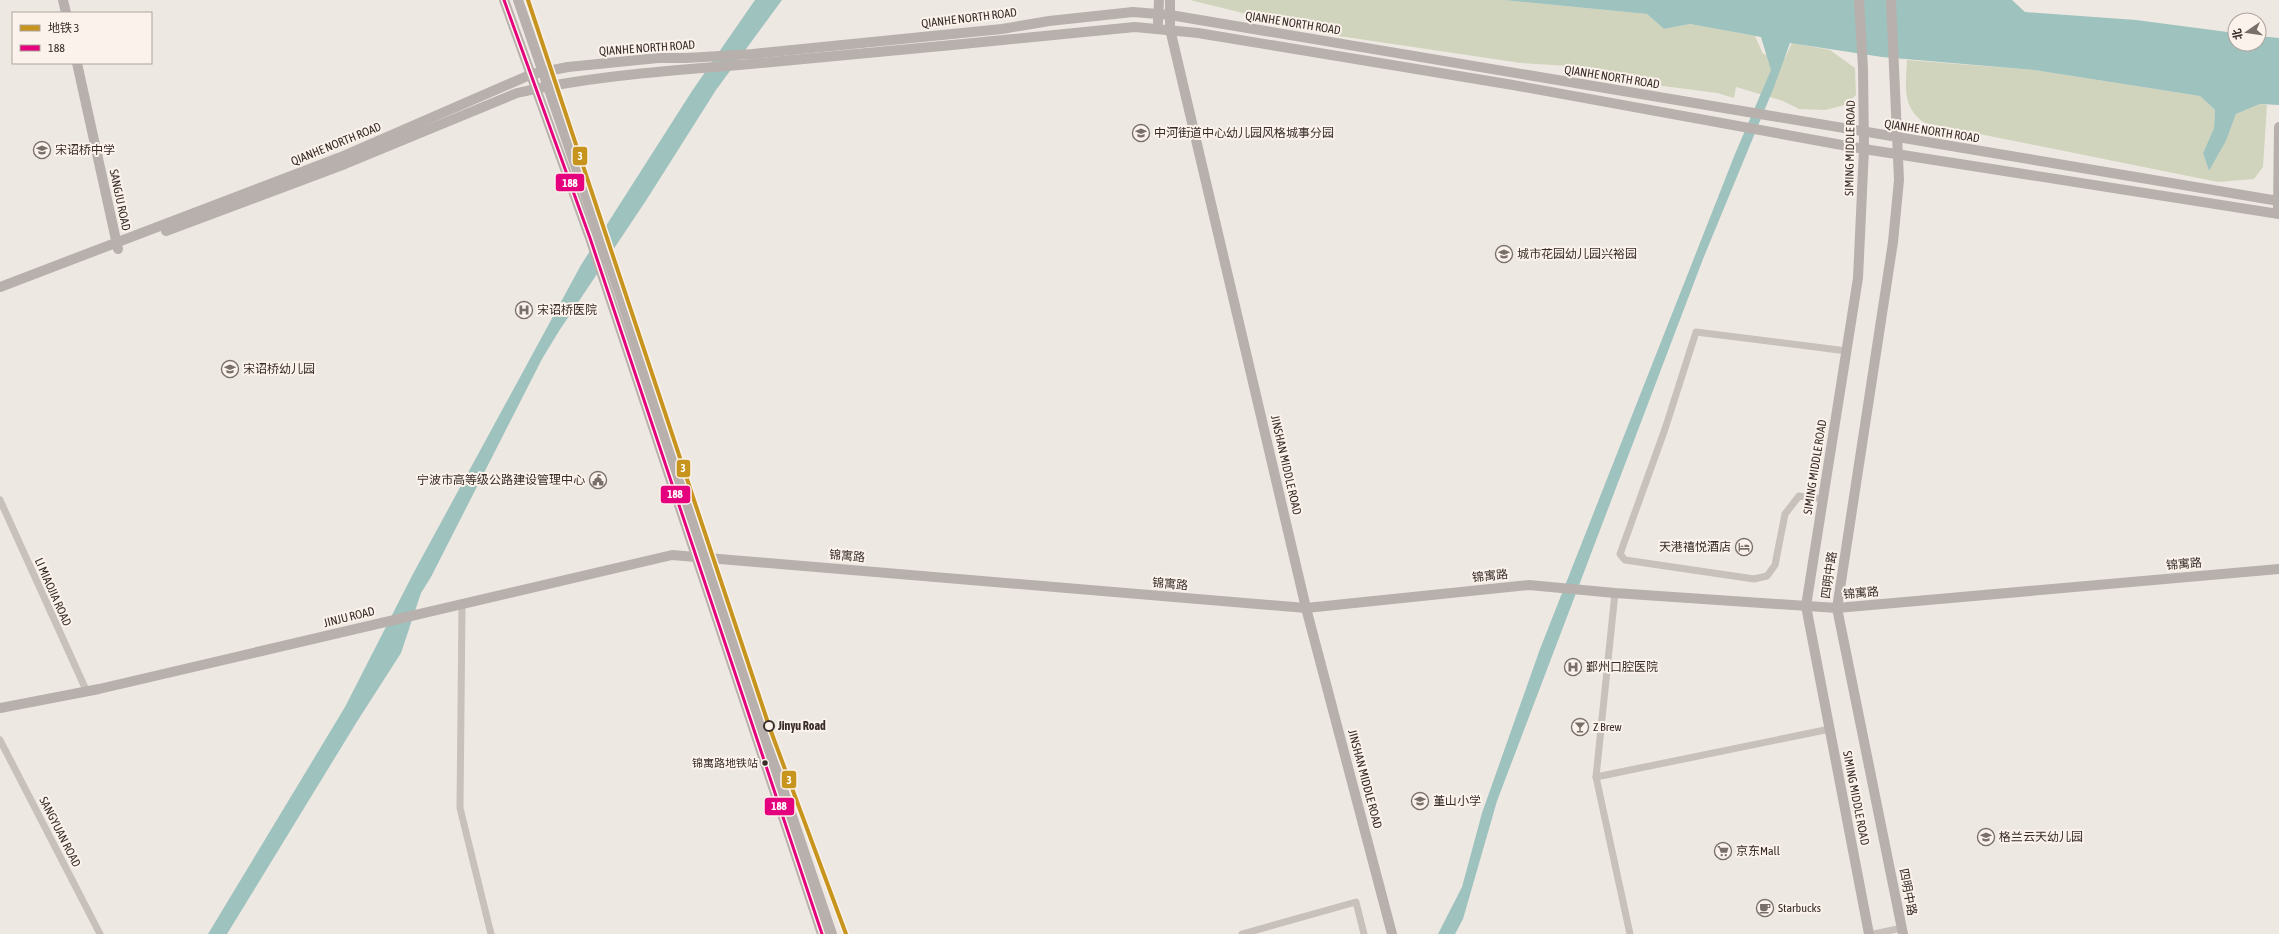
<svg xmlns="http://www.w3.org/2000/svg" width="2279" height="934" font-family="'Asap Condensed','Noto Sans SC',sans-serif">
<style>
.green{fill:#d1d4bc}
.water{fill:#9ec2be}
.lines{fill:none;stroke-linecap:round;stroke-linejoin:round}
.street{stroke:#c8c0bb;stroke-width:7}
.secondary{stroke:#b8b0ac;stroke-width:10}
.bus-1-casing{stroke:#faf2eb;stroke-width:6}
.bus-1{stroke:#e5007d;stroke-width:3}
.metro-1-casing{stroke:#faf2eb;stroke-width:7}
.metro-1{stroke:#c7941d;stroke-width:4}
.stop-dot{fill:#faf2eb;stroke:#392c29;stroke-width:2}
.bus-dot{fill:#392c29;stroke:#faf2eb;stroke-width:1.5}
.labels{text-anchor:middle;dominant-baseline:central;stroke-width:4;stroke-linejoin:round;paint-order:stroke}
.bus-label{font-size:11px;fill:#392c29;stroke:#faf2eb;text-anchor:end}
.street-label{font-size:12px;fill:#392c29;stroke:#faf2eb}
.poi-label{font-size:12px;fill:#392c29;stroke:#faf2eb;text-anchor:start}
.stop-label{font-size:12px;font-weight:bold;fill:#392c29;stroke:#faf2eb;text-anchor:start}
.line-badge{stroke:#faf2eb;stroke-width:1.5}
.badge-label{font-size:11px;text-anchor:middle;font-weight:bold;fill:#fff}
</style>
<rect width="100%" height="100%" fill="#eee8e3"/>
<g class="green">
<polygon points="1190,0 1503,0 1647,14 1664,29 1690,24 1755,36 1763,54 1785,58 1792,43 1830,50 1855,68 1856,95 1845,105 1825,110 1799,109 1783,101 1736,87 1734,98 1717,93 1617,80 1570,66 1521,63 1332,35"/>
<path d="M1907 60 2034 70 2200 96 2215 110 2214 128 2203 153 2209 171 2226 141 2236 114 2260 104 2267 105 2263 167 2254 179 2218 182 1925 123C1901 107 1906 85 1907 60Z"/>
</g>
<g class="water">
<polygon points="755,0 782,0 716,90 647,199 559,331 542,359 431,577 421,593 401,653 358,720 227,934 208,934 345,707 414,572 581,265 692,91"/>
<polygon points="1503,0 2012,0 2025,12 2136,20 2235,33 2235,44 2259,44 2259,36 2279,38 2279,105 2260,104 2236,114 2226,141 2209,171 2203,153 2214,128 2215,110 2200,96 2034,70 1882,57 1790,43 1774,87 1703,259 1497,801 1463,919 1455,934 1438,934 1462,887 1482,813 1540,649 1735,154 1771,70 1761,37 1690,24 1664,29 1647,14"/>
</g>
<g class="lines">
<g class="street">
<polyline points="1823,499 1799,496 1785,514 1775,565 1767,576 1754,579 1625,560 1620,554 1665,429 1696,332 1847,351"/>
<polyline points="0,500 87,692"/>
<polyline points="1615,593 1596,777 1630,934"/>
<polyline points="462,605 460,808 491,934"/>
<polyline points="0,740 100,934"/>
<polyline points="1596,777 1830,729"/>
<polyline points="1242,934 1356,902 1364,934"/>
<polyline points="1874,934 1902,928"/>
</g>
<g class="secondary">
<polyline points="63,0 66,13"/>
<polyline points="504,0 590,238 822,934"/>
<polyline points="518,0 621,298 704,556 832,934"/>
<polyline points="1170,0 1170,29 1306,608 1392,934"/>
<polyline points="1859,0 1863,68 1864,149 1858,278 1806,606 1869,934"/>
<polyline points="1891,0 1899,180 1893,242 1837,608 1903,934"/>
<polyline points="1158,22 1159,0"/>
<polyline points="77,63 118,249"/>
<polyline points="2278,208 2279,127"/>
<path d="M166 231 345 164 517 93C593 75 672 71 750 64 878 52 1007 40 1135 27L1198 33 1513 85 1864 149 2279 214"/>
<polyline points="0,287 341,157 532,74 568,67 658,58 686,58 753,54 1002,29 1049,21 1133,12 1170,15 2279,201"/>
<polyline points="0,708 99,689 672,555 1306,608 1529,585 1615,593 1837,608 2279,569"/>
</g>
<g class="bus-1-casing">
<polyline id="bus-1" points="504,0 590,238 822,934"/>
</g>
<use href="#bus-1" class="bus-1"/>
<g class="metro-1-casing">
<polyline id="metro-1" points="528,0 769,726 846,934"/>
</g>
<use href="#metro-1" class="metro-1"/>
</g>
<defs>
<g id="school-ring" transform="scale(0.9)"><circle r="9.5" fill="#faf2eb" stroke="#786e6a" stroke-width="1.5"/><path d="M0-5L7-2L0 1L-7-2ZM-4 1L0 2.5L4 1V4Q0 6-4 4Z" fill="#786e6a"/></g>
<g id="hospital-ring" transform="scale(0.9)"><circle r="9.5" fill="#faf2eb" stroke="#786e6a" stroke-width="1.5"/><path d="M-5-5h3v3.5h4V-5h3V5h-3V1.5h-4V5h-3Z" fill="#786e6a"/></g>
<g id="civic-ring" transform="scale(0.9)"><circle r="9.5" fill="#faf2eb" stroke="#786e6a" stroke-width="1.5"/><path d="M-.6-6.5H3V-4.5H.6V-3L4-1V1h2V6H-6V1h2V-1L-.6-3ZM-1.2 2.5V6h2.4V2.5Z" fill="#786e6a"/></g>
<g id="hotel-ring" transform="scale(0.9)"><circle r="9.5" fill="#faf2eb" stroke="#786e6a" stroke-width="1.5"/><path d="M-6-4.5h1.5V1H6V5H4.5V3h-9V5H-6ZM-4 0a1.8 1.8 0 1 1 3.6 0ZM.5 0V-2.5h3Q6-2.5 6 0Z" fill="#786e6a"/></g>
<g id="bar-ring" transform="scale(0.9)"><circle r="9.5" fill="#faf2eb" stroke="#786e6a" stroke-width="1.5"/><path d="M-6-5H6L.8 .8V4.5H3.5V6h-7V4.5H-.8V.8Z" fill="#786e6a"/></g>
<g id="supermarket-ring" transform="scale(0.9)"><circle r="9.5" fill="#faf2eb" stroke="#786e6a" stroke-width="1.5"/><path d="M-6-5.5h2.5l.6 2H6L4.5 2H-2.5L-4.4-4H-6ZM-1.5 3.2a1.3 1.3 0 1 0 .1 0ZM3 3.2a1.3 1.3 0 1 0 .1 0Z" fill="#786e6a"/></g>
<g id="cafe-ring" transform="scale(0.9)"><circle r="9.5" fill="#faf2eb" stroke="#786e6a" stroke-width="1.5"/><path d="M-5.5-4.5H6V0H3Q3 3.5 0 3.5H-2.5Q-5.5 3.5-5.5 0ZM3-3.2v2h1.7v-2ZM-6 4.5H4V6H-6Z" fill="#786e6a"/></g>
</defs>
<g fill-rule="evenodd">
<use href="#school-ring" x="1141" y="133"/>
<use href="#school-ring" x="42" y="150"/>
<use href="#school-ring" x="1504" y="254"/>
<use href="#hospital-ring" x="524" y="310"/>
<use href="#school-ring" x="230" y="369"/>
<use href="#civic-ring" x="598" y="480"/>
<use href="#hotel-ring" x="1744" y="547"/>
<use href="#hospital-ring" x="1573" y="667"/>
<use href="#bar-ring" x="1580" y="727"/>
<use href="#school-ring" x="1420" y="801"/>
<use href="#school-ring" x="1986" y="837"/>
<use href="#supermarket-ring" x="1723" y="851"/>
<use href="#cafe-ring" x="1765" y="908"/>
</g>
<circle class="stop-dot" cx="769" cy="726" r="5"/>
<circle class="bus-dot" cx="765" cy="763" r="3.5"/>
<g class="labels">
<g class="bus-label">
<text x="758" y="763">锦寓路地铁站</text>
</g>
<g class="street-label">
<text transform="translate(969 18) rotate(-7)">QIANHE NORTH ROAD</text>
<text transform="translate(1293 23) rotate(9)">QIANHE NORTH ROAD</text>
<text transform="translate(647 48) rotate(-4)">QIANHE NORTH ROAD</text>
<text transform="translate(1612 77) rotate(9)">QIANHE NORTH ROAD</text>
<text transform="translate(1932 131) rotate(9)">QIANHE NORTH ROAD</text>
<text transform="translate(336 144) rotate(-22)">QIANHE NORTH ROAD</text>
<text transform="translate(1850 148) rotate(-89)">SIMING MIDDLE ROAD</text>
<text transform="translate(120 200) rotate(78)">SANGJU ROAD</text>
<text transform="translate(1286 465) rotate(77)">JINSHAN MIDDLE ROAD</text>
<text transform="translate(1815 467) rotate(-81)">SIMING MIDDLE ROAD</text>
<text transform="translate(847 556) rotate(5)">锦寓路</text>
<text transform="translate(2184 564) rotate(-5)">锦寓路</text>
<text transform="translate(1829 575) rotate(-82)">四明中路</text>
<text transform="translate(1490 576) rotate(-6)">锦寓路</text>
<text transform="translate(1170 584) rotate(5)">锦寓路</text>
<text transform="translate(53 592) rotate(66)">LI MIAOJIA ROAD</text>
<text transform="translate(1861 593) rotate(-5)">锦寓路</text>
<text transform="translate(349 617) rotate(-14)">JINJU ROAD</text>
<text transform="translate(1365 779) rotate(75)">JINSHAN MIDDLE ROAD</text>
<text transform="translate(1856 798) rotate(79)">SIMING MIDDLE ROAD</text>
<text transform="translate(60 832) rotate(63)">SANGYUAN ROAD</text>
<text transform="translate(1908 892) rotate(79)">四明中路</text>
</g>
<g class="poi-label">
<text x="1154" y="133">中河街道中心幼儿园风格城事分园</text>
<text x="55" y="150">宋诏桥中学</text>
<text x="1517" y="254">城市花园幼儿园兴裕园</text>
<text x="537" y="310">宋诏桥医院</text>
<text x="243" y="369">宋诏桥幼儿园</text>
<text x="585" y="480" text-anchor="end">宁波市高等级公路建设管理中心</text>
<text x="1731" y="547" text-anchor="end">天港禧悦酒店</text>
<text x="1586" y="667">鄞州口腔医院</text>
<text x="1593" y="727">Z Brew</text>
<text x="1433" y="801">堇山小学</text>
<text x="1999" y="837">格兰云天幼儿园</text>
<text x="1736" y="851">京东Mall</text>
<text x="1778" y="908">Starbucks</text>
</g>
<g class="stop-label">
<text x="778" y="726">Jinyu Road</text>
</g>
</g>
<g class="line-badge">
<rect x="572" y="146" width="16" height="20" rx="4" fill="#c7941d"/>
<rect x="555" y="173" width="30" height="19" rx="4" fill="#e5007d"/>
<rect x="676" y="459" width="15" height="19" rx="4" fill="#c7941d"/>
<rect x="660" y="485" width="31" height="19" rx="4" fill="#e5007d"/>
<rect x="781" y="770" width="16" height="19" rx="4" fill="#c7941d"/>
<rect x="764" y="797" width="31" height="19" rx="4" fill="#e5007d"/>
</g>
<g class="badge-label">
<text x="580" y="160">3</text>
<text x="570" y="187">188</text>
<text x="683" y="472">3</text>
<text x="675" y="498">188</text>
<text x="789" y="784">3</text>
<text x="779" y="810">188</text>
</g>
<rect x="12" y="12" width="140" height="52" fill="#faf2eb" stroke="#ada39d"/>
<rect x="20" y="25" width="20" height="6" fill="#c7941d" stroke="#ada39d"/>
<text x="48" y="32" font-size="12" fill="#392c29">地铁 3</text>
<rect x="20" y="45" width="20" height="6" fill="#e5007d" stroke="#ada39d"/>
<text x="48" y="52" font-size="12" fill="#392c29">188</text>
<g transform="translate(2247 32) rotate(257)"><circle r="19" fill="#faf2eb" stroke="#ada39d"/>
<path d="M0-3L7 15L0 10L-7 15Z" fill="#786e6a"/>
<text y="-6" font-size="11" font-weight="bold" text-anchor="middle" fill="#392c29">北</text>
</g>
</svg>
